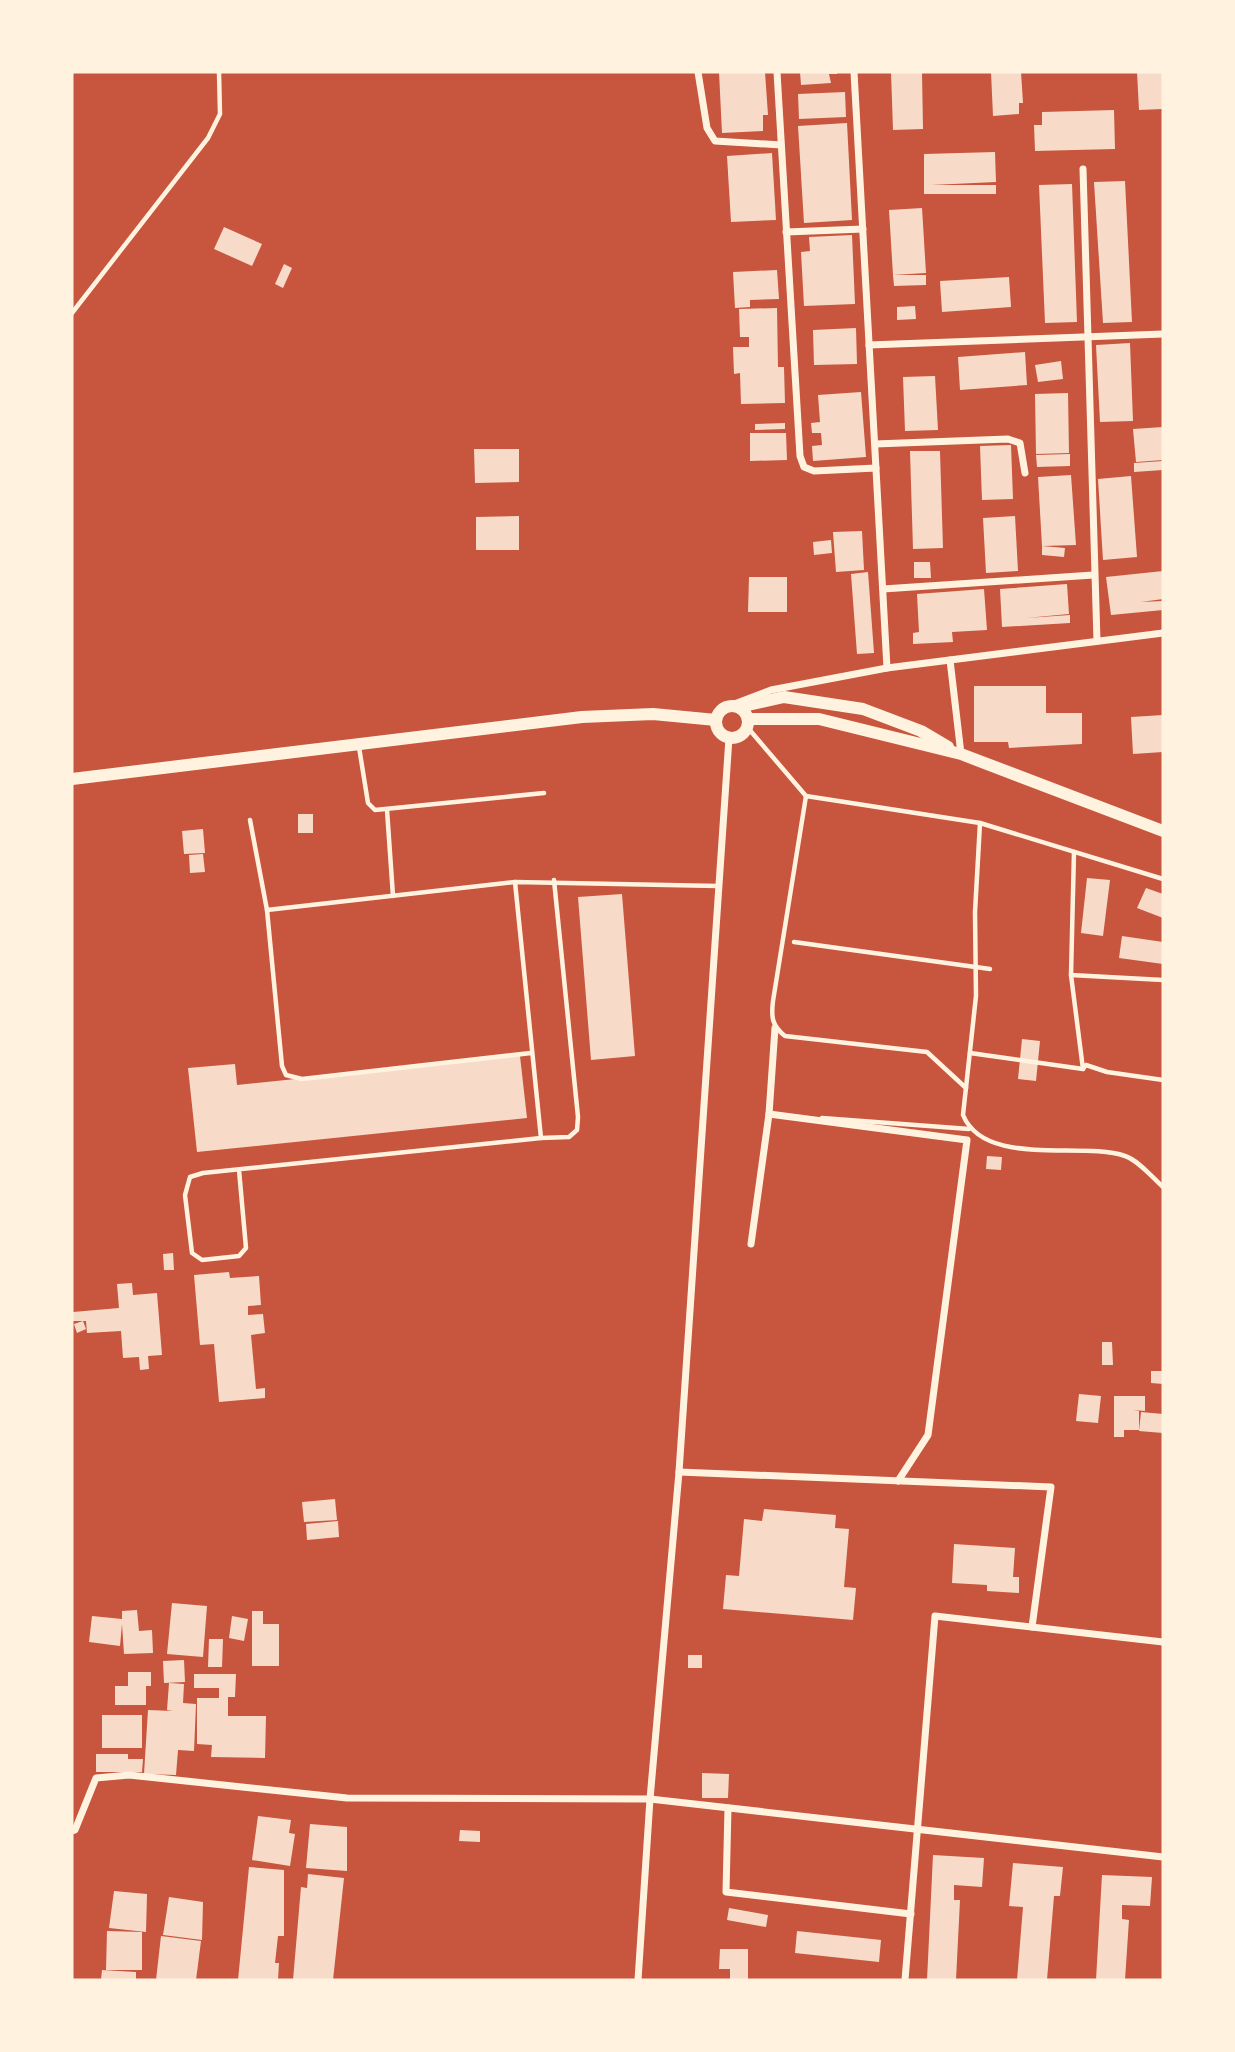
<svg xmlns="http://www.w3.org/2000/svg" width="1235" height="2052" font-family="Helvetica,sans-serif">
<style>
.building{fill:#f7dbc8}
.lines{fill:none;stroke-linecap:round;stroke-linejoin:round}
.service{stroke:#fff3e0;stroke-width:4.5}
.minor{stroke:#fff3e0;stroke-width:7}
.secondary{stroke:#fff3e0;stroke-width:12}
</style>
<rect width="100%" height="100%" fill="#c8553d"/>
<g class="building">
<polygon points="719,72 765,72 768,115 763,115 763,131 722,133"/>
<polygon points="800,72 837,72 837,74 829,74 831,83 801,85"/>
<polygon points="891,72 922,72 923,129 893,130"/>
<polygon points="991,72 1021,72 1023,103 1019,103 1019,114 993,116"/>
<polygon points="1137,72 1163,72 1163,109 1139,110"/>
<polygon points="845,92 846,117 799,119 798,94"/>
<polygon points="1114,110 1115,149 1035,151 1034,125 1042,125 1042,112"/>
<polygon points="847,123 852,220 804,223 798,126"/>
<polygon points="995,152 996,182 931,185 996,185 996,194 924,194 924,154"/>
<polygon points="772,153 776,220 731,222 727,156"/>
<polygon points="1125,181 1132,322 1103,323 1094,182"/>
<polygon points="1072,184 1077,322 1045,323 1039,185"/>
<polygon points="922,208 926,273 893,275 889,210"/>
<polygon points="224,227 262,244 252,266 214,249"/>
<polygon points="852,235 855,304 804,306 801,252 810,251 809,237"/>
<polygon points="284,264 292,268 283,288 275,284"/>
<polygon points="777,270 779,299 750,300 750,307 735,308 733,272"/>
<polygon points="893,275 926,275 926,285 894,286"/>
<polygon points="1009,277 1011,307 942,312 940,281"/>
<polygon points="915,306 916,319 897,320 897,307"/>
<polygon points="777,308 778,367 784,367 785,403 741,404 740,373 734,374 733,347 749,347 749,337 740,337 739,309"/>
<polygon points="856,328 857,364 814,365 813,330"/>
<polygon points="1130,343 1133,421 1100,422 1096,345"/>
<polygon points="1025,352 1027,385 960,390 958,357"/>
<polygon points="1061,361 1063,379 1038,382 1035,365"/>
<polygon points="935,376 938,430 905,431 903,377"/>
<polygon points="861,392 866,457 813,461 812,446 822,445 821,433 812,433 811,423 820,422 818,395"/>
<polygon points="1068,393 1069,453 1036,454 1035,394"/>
<polygon points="785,423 785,429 755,430 755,424"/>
<polygon points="1163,427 1163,460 1136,462 1133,429"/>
<polygon points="750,433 786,433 787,460 750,461"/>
<polygon points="1011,445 1013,499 982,500 980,446"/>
<polygon points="474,449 519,449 519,482 475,483"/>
<polygon points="910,451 940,451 943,548 913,549"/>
<polygon points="1070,454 1070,466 1037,467 1036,455"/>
<polygon points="1163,461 1163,470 1134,472 1134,463"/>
<polygon points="1071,475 1076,545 1042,546 1038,477"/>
<polygon points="1131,476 1137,557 1103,560 1098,479"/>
<polygon points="519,516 519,550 476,550 476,517"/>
<polygon points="1015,516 1018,571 986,573 983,518"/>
<polygon points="862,531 864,570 836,572 833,532"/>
<polygon points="831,540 832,553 814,555 813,542"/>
<polygon points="1042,546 1065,548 1064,557 1042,555"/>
<polygon points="914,562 930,562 931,578 914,578"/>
<polygon points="1163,571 1163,599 1141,602 1163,601 1163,610 1111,615 1106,577"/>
<polygon points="868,572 874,653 857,654 851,574"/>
<polygon points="749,577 787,577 787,612 748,612"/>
<polygon points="1067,584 1069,614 1026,618 1070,615 1070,623 1002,627 1000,589"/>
<polygon points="984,589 987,630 952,632 953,642 913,644 913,633 919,632 917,594"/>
<polygon points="974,686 1046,686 1046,713 1082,713 1082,744 1009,748 1008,742 974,742"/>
<polygon points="1163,715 1163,752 1133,754 1131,717"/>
<rect x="298" y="814" width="15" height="19"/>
<polygon points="203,829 205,853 184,854 182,831"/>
<polygon points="203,854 205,872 190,873 189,855"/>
<polygon points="1087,878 1110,880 1103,936 1081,933"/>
<polygon points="1146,888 1163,894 1163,918 1137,908"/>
<polygon points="622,894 635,1056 591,1060 578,897"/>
<polygon points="1122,936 1163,942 1163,964 1119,958"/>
<polygon points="1022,1039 1040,1041 1036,1081 1018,1079"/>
<polygon points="520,1056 527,1118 197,1152 188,1068 235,1064 237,1085"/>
<polygon points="987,1156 1002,1157 1001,1170 986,1169"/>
<polygon points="173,1253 174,1270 164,1270 163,1254"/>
<polygon points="229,1272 230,1278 259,1276 261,1305 248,1306 248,1315 263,1314 265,1333 251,1335 256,1389 265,1388 265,1398 219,1402 214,1344 200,1345 194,1275"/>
<polygon points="132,1283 133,1295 157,1293 162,1355 148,1356 149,1369 140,1370 139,1357 123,1358 121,1331 87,1333 86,1321 83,1321 86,1329 77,1333 74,1324 83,1321 73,1321 73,1312 119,1308 117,1284"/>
<polygon points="1102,1342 1112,1342 1113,1365 1102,1365"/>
<polygon points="1151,1371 1163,1371 1163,1384 1151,1383"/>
<polygon points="1079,1394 1101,1396 1098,1423 1076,1421"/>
<polygon points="1114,1396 1145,1396 1145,1411 1133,1410 1139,1411 1139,1430 1124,1430 1124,1437 1114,1437"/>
<polygon points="1141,1412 1163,1414 1163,1433 1139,1431"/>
<polygon points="335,1499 337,1520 304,1522 302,1502"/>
<polygon points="764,1509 836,1515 835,1528 849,1529 844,1587 856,1588 853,1620 723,1609 726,1575 739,1576 744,1519 762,1521"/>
<polygon points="338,1521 339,1537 307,1540 306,1524"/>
<polygon points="954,1544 1015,1548 1013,1577 1019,1577 1019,1593 987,1591 987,1585 952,1583"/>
<polygon points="172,1603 207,1606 203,1657 167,1654"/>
<polygon points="137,1610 139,1631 152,1630 153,1653 124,1654 122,1624 120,1646 89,1642 92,1616 122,1619 122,1611"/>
<polygon points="252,1611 263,1611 263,1624 279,1624 279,1666 252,1666"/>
<polygon points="232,1616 248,1619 244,1641 229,1638"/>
<polygon points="209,1639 223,1639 222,1667 208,1667"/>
<rect x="688" y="1655" width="14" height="13"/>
<polygon points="184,1660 185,1682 164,1683 163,1661"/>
<polygon points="128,1672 151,1672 151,1686 146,1686 146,1705 115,1705 115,1686 128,1686"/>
<polygon points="194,1674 236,1674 235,1697 228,1697 228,1716 266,1716 265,1758 211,1757 212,1745 197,1744 197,1698 219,1698 219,1688 194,1688"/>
<polygon points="169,1683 184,1684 183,1703 196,1704 194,1751 178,1750 176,1775 144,1774 148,1710 173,1711 167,1710"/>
<rect x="102" y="1715" width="40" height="33"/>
<polygon points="96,1754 128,1754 128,1759 143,1759 142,1772 96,1772"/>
<polygon points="702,1773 729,1774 728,1798 702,1798"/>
<polygon points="258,1816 291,1820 289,1833 295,1834 290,1866 252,1860"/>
<polygon points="310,1824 347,1827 347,1871 306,1868"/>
<polygon points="460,1830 480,1831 480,1842 459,1841"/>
<polygon points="933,1855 984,1858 982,1887 954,1885 954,1900 960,1900 956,1980 927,1980"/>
<polygon points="1013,1863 1063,1867 1060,1896 1054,1896 1047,1980 1017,1980 1023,1907 1009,1906"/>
<polygon points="249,1867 284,1870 284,1936 278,1936 275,1963 279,1963 278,1980 238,1980"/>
<polygon points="308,1874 344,1878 333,1980 293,1980 301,1887 307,1888"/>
<polygon points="1102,1875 1152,1877 1150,1906 1122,1905 1122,1919 1129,1920 1125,1980 1096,1980"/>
<polygon points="114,1891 147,1894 146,1932 109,1928"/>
<polygon points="169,1897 203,1902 202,1940 163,1935"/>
<polygon points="729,1908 768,1915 766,1927 727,1920"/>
<polygon points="107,1931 142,1932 142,1970 106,1970"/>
<polygon points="797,1931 881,1940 879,1962 795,1953"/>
<polygon points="161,1936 201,1941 196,1980 156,1980"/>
<polygon points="720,1949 748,1949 748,1980 730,1980 730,1969 719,1969"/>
<polygon points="102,1970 136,1972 136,1980 101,1980"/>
</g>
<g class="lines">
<g class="service">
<polyline points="72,313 208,138 220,114 219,72"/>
<polyline points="748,728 806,796"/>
<polyline points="359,747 368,803 375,810 544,793"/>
<polyline points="387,810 393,896"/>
<polyline points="250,820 267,910 282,1066 286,1075 302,1079 531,1053"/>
<path d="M980 823 975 912 976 996 963 1115C985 1168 1081 1141 1125 1156 1138 1160 1153 1178 1163 1187"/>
<polyline points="1074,852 1071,975 1083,1069"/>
<polyline points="515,882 541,1138"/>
<polyline points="267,910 515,882 718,886"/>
<polyline points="794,942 990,969"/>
<polyline points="1071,975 1163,980"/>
<polyline points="970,1053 1083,1069 1086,1065 1107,1072 1163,1080"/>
<path d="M966 1088 927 1052 785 1036C772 1026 771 1017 773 1001L806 796 980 823 1163 879"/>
<polyline points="822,1118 969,1129"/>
<polyline points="239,1170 246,1248 239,1256 202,1260 192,1253 185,1195 190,1177 203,1173 541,1138 569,1137 577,1130 578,1117 554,880"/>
</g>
<g class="minor">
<polyline points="698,72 707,128 715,141 781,145"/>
<polyline points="777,72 800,456 804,467 814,471 876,468"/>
<polyline points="854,72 887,668"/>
<polyline points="1083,169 1097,641"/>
<polyline points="786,232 863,229"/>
<polyline points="869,345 1163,334"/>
<polyline points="875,444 1008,439 1020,443 1025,473"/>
<polyline points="883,589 1093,575"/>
<polyline points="950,660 961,754"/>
<polyline points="729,706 771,690 887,668 1163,633"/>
<polyline points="769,1114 967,1140 928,1435 898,1481"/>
<polyline points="751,1244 769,1114 775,1028"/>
<polyline points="679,1472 1051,1487 1032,1627"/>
<polyline points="728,1808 726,1892 911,1914"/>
<polyline points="72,1831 75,1830 96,1778 129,1775 347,1798 650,1799 1163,1857"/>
<polyline points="638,1980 650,1799 679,1472 729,738"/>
<polyline points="905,1980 935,1616 1163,1642"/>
</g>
<g class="secondary">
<circle cx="732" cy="722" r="16"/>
<polyline points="739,707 784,697 863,709 921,731 948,747"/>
<polyline points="748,719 819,719 961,754 1163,831"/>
<polyline points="72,779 582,717 653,714 716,720"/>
</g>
</g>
<rect width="1235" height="2052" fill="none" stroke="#fff3e0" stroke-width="147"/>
</svg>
